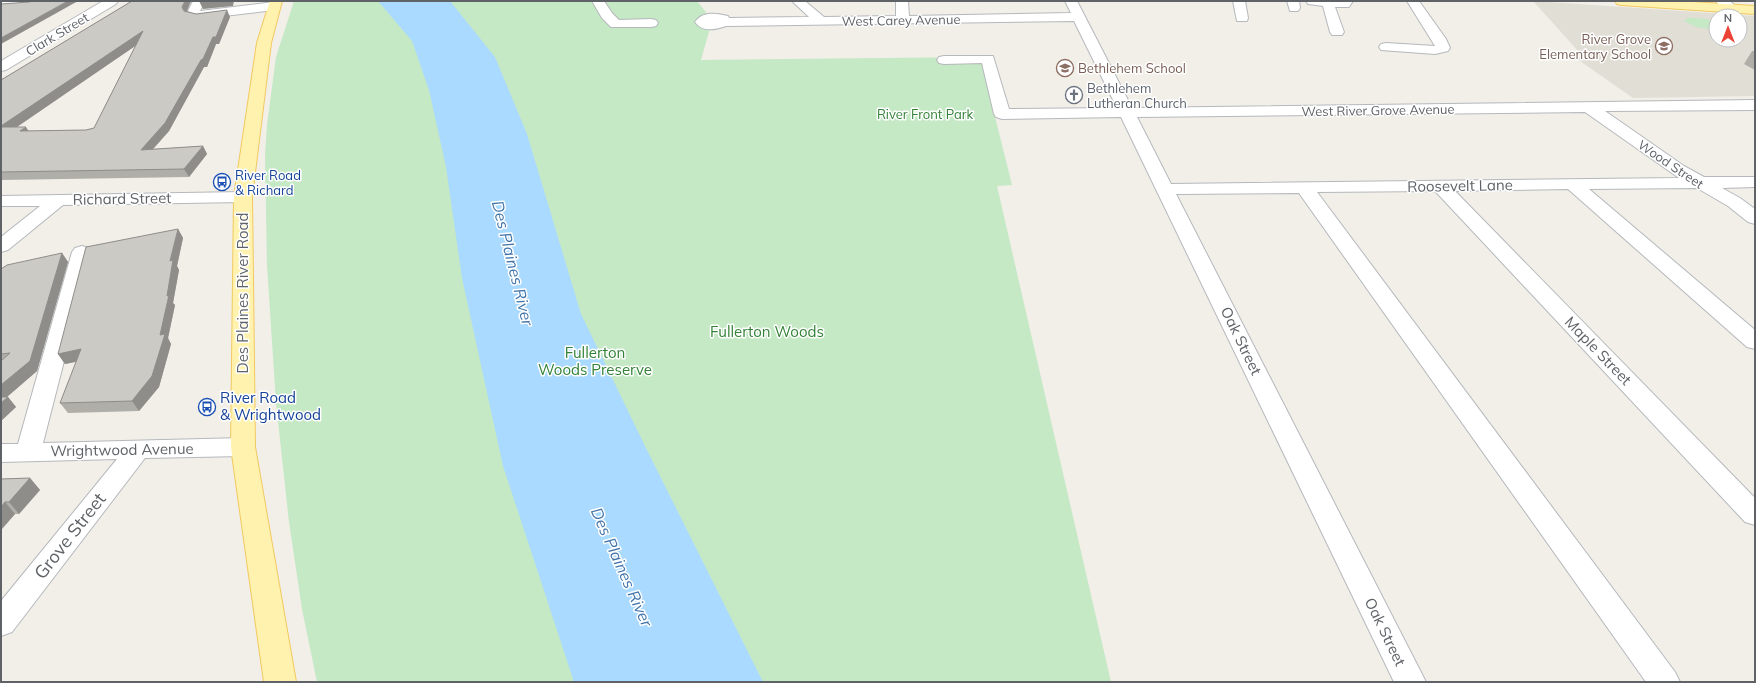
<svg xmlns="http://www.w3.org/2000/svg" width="1756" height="683" font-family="Mulish,sans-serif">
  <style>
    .education { fill: #e1ded6; fill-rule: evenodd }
    .green { fill: #c5e8c5 }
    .water { fill: #aadaff }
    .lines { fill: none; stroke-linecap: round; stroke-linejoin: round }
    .minor-casing { stroke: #b5b8bc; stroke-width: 2 }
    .major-casing { stroke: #f2c960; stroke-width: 2 }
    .minor { fill: #fff; fill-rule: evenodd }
    .major { fill: #fff2af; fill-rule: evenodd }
    .wall { fill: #afaea9; fill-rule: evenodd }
    .shaded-wall { fill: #8f8d8a }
    .building { fill: #cccac5; stroke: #8f8d8a }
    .labels { text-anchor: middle; stroke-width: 3; stroke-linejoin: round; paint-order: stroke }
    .far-street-label { font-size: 13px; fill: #5f6368; stroke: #fff }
    .far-education-label { font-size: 13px; fill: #785e54; stroke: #fff; text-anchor: end }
    .far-worship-label { font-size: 13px; fill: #5b616d; stroke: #fff; text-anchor: start }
    .far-park-label { font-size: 13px; fill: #348238; stroke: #fff }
    .far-transit-label { font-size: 13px; fill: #164399; stroke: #fff; text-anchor: start }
    .street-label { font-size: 15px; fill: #5f6368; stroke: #fff }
    .park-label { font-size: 15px; fill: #348238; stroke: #fff }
    .transit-label { font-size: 15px; fill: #164399; stroke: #fff; text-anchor: start }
    .water-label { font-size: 16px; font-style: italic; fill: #4174aa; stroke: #fff }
    .near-street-label { font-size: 18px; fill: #5f6368; stroke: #fff }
  </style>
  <rect width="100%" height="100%" fill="#f1efe8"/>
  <!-- education -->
  <path class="education" d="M1533 1 1755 16V96L1633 98 1567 52H1579ZM1716 16H1740V40H1716Z"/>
  <!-- green -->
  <g class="green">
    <path d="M294 1H697L709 16 700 17 695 22 700 26 710 28 701 60 980 57 1012 185 997 186 1111 682H317L302 609 289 522 276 403 267 265 265 155 267 125 276 57Z"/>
    <path d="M1688 18C1698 18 1707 18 1716 22V30L1696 27 1684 21Z"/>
  </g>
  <!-- water -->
  <path class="water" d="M378 1H450L495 57 527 134 581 314 645 446 763 682H574L503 466 462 278 446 167 429 90 412 41Z"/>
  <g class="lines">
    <!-- minor casing -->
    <g class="minor-casing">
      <g id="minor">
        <path d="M1 1H37L35 4 31 5 1 7Z"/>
        <path d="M103 1H118L116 4 6 70 1 71V61Z"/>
        <path d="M193 1H205L200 11 274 2 278 3 280 6 278 9 274 10 199 19 188 16 187 13Z"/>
        <path d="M592 1H604L612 13 619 20 651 19 656 20 658 23 656 26 651 27H611L602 18Z"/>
        <path d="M792 1H805L824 17 896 16V1H908L909 16 1071 13 1065 1H1077L1132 108 1755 100V110L1605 111 1684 166 1704 177H1755V187L1722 188 1740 198 1755 209V224L1748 222 1728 206 1697 188 1589 189 1755 330V349L1747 347 1568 189 1455 191 1755 498V525L1745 522 1435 191 1317 192 1675 672 1680 682H1646L1299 193 1176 194 1426 682H1394L1121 117 1002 119 996 117 994 114 982 63 944 64 939 63 937 60 939 57 944 56H993L1009 109 1117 108 1074 21 726 26C715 30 702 32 695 22 702 11 716 13 728 16L729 18 809 17ZM1585 112 1679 178 1171 184 1137 117Z"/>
        <path d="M1233 1H1245L1248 18 1247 21H1237Z"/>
        <path d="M1287 1H1299L1300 8 1298 11H1290Z"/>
        <path d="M1306 1H1353L1349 7H1335L1344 32 1342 35H1332L1330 32 1323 6 1308 4Z"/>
        <path d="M1407 1H1419L1446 39 1450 48 1448 51 1435 54 1381 50 1379 47 1381 44 1386 43 1435 46Z"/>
        <path d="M1716 1H1730L1737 8 1735 11C1727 13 1721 8 1716 1Z"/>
        <path d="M243 192 249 193 252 197 249 201 243 202 63 205 8 250 1 252V237L40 206H1V196Z"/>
        <path d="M82 246 89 248 92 252 43 443 243 438 252 441 255 447 252 453 243 456 145 458 12 632 1 636V601L117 459 1 462V444H18L72 252 75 248Z"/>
      </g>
    </g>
    <!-- major casing -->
    <g class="major-casing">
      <g id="major">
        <path d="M270 1H282L271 43 252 197 255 447 296 682H264L231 447 234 197 257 43Z"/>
        <path d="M1615 1H1677L1755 6V14L1621 5 1617 4Z"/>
      </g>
    </g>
    <!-- minor -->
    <use href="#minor" class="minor"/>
    <!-- major -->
    <use href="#major" class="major"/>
  </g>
  <!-- wall -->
  <g class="wall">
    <path d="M132 1H191L187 11 196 14 230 17 219 44H216L207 67H204L169 131 153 149 203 146 207 154 189 177 1 180V80ZM136 45 94 128 86 130 29 131 17 127Z"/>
    <path d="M1752 51H1755V70L1744 64Z"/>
    <path d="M178 229 183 238 177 266 179 270 173 303 175 305 168 338 171 344 159 387 139 411 68 413 60 403 76 362 65 364 58 354Z"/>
    <path d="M62 253 68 262 37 371 7 397H8L16 407 1 421V269Z"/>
    <path d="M30 478 40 490 19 514H15L1 530V479Z"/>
  </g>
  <!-- shaded-wall -->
  <g class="shaded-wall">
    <path d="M68 1H78L1 44V38Z"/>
    <path d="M185 1H191L186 13 182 7Z"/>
    <path d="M199 1H234L233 6 203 9Z"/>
    <path d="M227 10 230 17 219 44H216L207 67H204L169 131 145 158 141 150 213 37Z"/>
    <path d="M143 31 147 38 5 135 1 129V126Z"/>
    <path d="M26 127 31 135 20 131Z"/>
    <path d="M203 146 207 154 189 177 184 169Z"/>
    <path d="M178 229 183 238 177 266 179 270 173 303 175 305 168 338 171 344 159 387 139 411 132 401 160 335 167 296 170 261Z"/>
    <path d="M62 253 68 262 37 371 1 402V385Z"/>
    <path d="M81 349 88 359 65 364 58 354Z"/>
    <path d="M8 397 16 407 1 421V403Z"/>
    <path d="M30 478 40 490 19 514 9 502Z"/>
    <path d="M5 502 15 514 1 530V507Z"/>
  </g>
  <!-- building -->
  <g class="building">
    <path d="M33 1H68L1 38V4L29 2Z"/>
    <path d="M132 1H185L182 7 184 11 196 14 227 10 216 37H213L203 59 201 60 165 123 141 150 203 146 184 169 1 172V127H26L20 131 86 130 94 128 143 31 1 126V80Z"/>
    <path d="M178 229 170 261 173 260 167 296 169 295 160 335 165 334 152 376 132 401 60 403 81 349 58 354 86 247Z"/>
    <path d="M62 253 30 361 1 385V361L10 353 1 354V269L7 265Z"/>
    <path d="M1 397H8L1 403Z"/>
    <path d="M30 478 9 502H5L1 507V479Z"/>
  </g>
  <!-- icons -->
  <defs>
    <g id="school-ring" transform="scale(0.9)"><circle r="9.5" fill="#fff" stroke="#8d6e63" stroke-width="1.5"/><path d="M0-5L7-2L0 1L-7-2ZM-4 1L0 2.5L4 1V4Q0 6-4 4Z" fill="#8d6e63"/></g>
    <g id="church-ring" transform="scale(0.9)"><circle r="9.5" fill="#fff" stroke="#6b7280" stroke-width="1.5"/><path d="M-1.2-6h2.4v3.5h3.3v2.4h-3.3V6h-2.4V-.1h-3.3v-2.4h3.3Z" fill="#6b7280"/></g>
    <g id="bus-ring" transform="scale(0.9)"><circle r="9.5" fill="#fff" stroke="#1a4fb4" stroke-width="1.5"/><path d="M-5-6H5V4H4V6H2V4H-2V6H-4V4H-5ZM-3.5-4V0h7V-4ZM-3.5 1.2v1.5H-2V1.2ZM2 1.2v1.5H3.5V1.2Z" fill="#1a4fb4"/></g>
  </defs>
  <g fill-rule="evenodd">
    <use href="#school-ring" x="1664" y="46"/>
    <use href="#school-ring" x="1065" y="68"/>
    <use href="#church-ring" x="1074" y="95"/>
    <use href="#bus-ring" x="222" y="182"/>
    <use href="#bus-ring" x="207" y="407"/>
  </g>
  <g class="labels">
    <!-- far-street labels -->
    <g class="far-street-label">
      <text transform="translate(901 20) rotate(-1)" y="5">West Carey Avenue</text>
      <text transform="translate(57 34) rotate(-31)" y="5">Clark Street</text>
      <text transform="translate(1378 110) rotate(-1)" y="5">West River Grove Avenue</text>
      <text transform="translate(1671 164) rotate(34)" y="5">Wood Street</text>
    </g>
    <!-- far-education labels -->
    <g class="far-education-label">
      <text x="1651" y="44">River Grove<tspan x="1651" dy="15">Elementary School</tspan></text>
      <text x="1078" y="73" text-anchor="start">Bethlehem School</text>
    </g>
    <!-- far-worship labels -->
    <g class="far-worship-label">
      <text x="1087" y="93">Bethlehem<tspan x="1087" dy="15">Lutheran Church</tspan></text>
    </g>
    <!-- far-park labels -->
    <g class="far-park-label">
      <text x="925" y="119">River Front Park</text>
    </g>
    <!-- far-transit labels -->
    <g class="far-transit-label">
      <text x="235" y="180">River Road<tspan x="235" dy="15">&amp; Richard</tspan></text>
    </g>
    <!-- street labels -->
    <g class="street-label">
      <text transform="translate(1460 186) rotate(-1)" y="5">Roosevelt Lane</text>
      <text transform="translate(122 199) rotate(-1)" y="5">Richard Street</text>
      <text transform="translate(243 293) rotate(-90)" y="5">Des Plaines River Road</text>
      <text transform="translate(1241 341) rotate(64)" y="5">Oak Street</text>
      <text transform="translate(1598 351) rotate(46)" y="5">Maple Street</text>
      <text transform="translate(122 450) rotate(-1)" y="5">Wrightwood Avenue</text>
      <text transform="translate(1385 632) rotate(64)" y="5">Oak Street</text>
    </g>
    <!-- park labels -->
    <g class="park-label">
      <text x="767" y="337">Fullerton Woods</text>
      <text x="595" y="358">Fullerton<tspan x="595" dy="17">Woods Preserve</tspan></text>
    </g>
    <!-- transit labels -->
    <g class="transit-label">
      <text x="220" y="403">River Road<tspan x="220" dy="17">&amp; Wrightwood</tspan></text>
    </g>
    <!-- water labels -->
    <g class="water-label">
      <text transform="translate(513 263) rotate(76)" y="6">Des Plaines River</text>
      <text transform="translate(622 567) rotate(66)" y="6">Des Plaines River</text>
    </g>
    <!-- near-street labels -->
    <g class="near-street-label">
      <text transform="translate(70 536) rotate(-52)" y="6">Grove Street</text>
    </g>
  </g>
  <!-- border -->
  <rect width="1756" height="683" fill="none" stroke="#5f6368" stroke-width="4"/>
  <!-- north arrow -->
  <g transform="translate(1728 28)"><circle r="19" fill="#ffffff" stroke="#bfc1c3"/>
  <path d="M0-3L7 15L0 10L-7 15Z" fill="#ea4335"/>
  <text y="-6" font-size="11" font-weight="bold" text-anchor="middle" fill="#5f6368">N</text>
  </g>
</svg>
